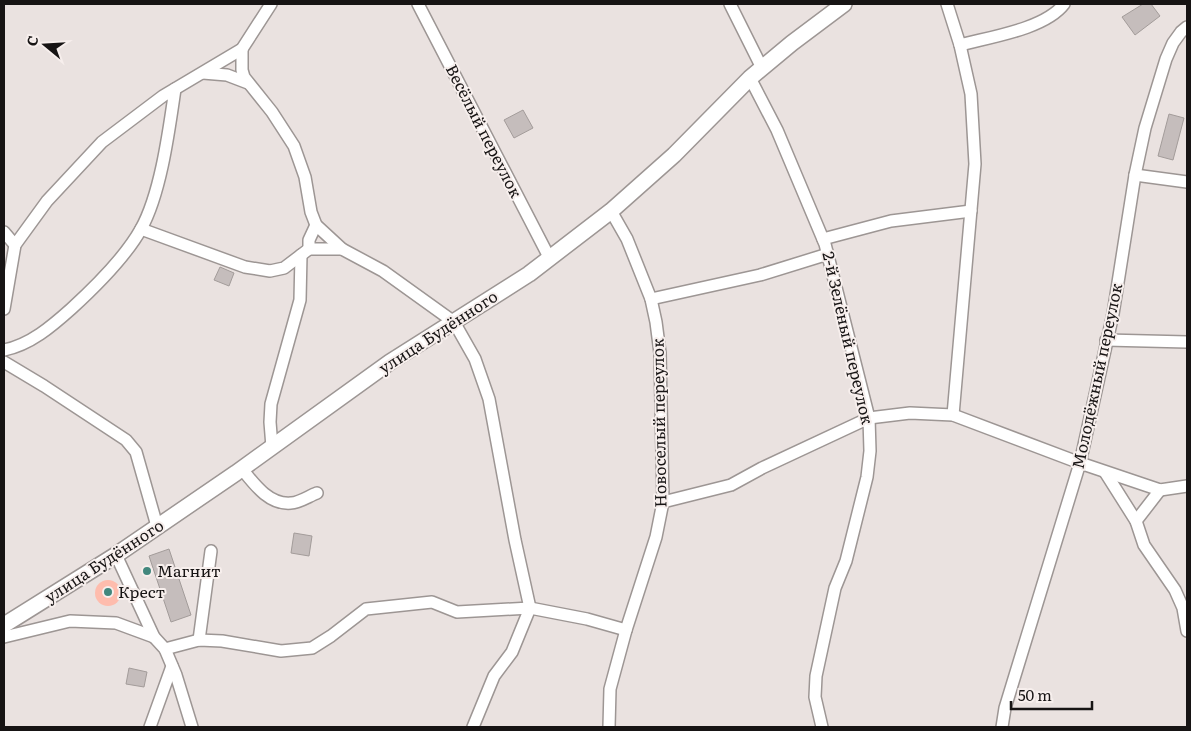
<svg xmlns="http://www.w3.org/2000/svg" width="1191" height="731" font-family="Literata,serif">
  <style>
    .grass { fill: #febcad }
    .building { fill: #c5bdbc; stroke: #a39c9a }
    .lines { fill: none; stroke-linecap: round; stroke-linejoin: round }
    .minor-casing { stroke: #9d9694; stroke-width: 14 }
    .major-casing { stroke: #9d9694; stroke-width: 18 }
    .minor { stroke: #fff; stroke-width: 11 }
    .major { stroke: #fff; stroke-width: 15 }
    .poi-dot { fill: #42877d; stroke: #f7efed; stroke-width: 2 }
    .labels { text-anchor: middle; stroke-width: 4; stroke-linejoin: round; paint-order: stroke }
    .street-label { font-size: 16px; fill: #171414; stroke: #f7efed }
    .poi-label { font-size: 16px; fill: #171414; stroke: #f7efed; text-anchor: start }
  </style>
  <rect width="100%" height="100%" fill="#eae2e0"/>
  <!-- grass -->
  <circle class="grass" cx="108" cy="593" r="13"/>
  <!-- building -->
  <g class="building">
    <path d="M1143 4H1151L1160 16 1135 35 1122 17Z"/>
    <path d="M523 110 533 128 514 138 504 120Z"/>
    <path d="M1169 114 1184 118 1173 160 1158 156Z"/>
    <path d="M220 267 234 273 229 286 214 280Z"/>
    <path d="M294 533 312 536 309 556 291 553Z"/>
    <path d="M169 549 191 615 171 622 149 556Z"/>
    <path d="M129 668 147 672 144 687 126 684Z"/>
  </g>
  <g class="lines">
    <!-- minor casing -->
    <g class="minor-casing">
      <g id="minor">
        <path d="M418 4 549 257"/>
        <path d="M730 4 762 68"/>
        <path d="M947 4 960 45 971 94 975 164 953 415"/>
        <path d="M960 45C990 37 1045 29 1064 4"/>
        <path d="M242 49V70L244 77 272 112 294 146 305 177 311 212 316 225 342 249 383 271 454 322 475 359 489 399 515 540 530 608 512 652 494 676 473 727"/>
        <path d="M203 73 227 75 248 83"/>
        <path d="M750 78 777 130 825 244 869 418 870 451 867 477 846 561 835 588 816 676 815 697 822 727"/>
        <path d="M1135 175 1187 182"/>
        <path d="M141 229 245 267 270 271 284 268 309 249H342"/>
        <path d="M4 232 15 245"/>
        <path d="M823 239 891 221 971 211"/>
        <path d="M309 249V240L316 225"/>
        <path d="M651 299 760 275 828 254"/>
        <path d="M4 309 15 245 47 201 102 142 163 96 242 49 271 4"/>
        <path d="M1106 340 1187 342"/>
        <path d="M4 350C30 345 52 326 71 309 94 288 126 256 141 229 161 193 169 130 175 89"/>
        <path d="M4 362 44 386 126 440 136 452 157 526"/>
        <path d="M272 447 270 422 271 404 300 300 301 255"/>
        <path d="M242 469C254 484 269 505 291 503 299 503 309 496 317 493"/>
        <path d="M1105 472 1136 521 1144 545 1175 590 1183 608 1187 631"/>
        <path d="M663 502 731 485 762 468 869 418 910 413 953 415 1080 463 1160 490 1187 486"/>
        <path d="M1136 521 1160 490"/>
        <path d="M116 555 154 637 165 649 176 675 192 727"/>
        <path d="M4 637 70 621 116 623 154 637"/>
        <path d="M199 640 211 551"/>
        <path d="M165 649 199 640 222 641 281 651 312 648 331 636 366 609 432 602 457 612 530 608 587 619 626 630"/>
        <path d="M150 727 172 666"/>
        <path d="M609 727 610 689 626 630 656 537 663 502 660 353 656 322 651 299 627 239 611 211"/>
        <path d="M1002 727 1005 708 1080 463 1113 314 1135 175 1145 128 1166 59 1173 43 1181 32 1187 27"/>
      </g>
    </g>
    <!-- major casing -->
    <g class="major-casing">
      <path id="major" d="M4 625 116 555 236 473 390 362 529 274 611 211 674 155 750 78 792 43 844 4"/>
    </g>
    <!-- minor -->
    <use href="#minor" class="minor"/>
    <!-- major -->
    <use href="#major" class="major"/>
  </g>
  <!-- markers -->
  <g class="poi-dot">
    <circle cx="147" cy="571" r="5"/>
    <circle cx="108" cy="592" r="5"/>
  </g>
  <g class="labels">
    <!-- street labels -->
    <g class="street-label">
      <text transform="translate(484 131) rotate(63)" y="6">Весёлый переулок</text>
      <text transform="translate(438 332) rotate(-33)" y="6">улица Будённого</text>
      <text transform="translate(848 338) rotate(77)" y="6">2-й Зелёный переулок</text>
      <text transform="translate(1097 376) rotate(-78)" y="6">Молодёжный переулок</text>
      <text transform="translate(659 423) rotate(-91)" y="6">Новоселый переулок</text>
      <text transform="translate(104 561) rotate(-33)" y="6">улица Будённого</text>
    </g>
    <!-- poi labels -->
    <g class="poi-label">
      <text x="157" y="577">Магнит</text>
      <text x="118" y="598">Крест</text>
    </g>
  </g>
  <!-- border -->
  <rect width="1191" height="731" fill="none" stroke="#171414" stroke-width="10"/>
  <!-- north arrow -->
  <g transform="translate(45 45) rotate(288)" stroke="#f7efed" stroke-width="4" paint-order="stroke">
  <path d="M0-4L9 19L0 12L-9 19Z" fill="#171414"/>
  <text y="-8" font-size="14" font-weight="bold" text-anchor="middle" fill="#171414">С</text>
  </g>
  <!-- scale -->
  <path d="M1011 701v8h81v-8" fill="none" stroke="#171414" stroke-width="2.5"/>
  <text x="1018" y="701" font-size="15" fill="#171414" stroke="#f7efed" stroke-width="4" paint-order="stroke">50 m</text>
</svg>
